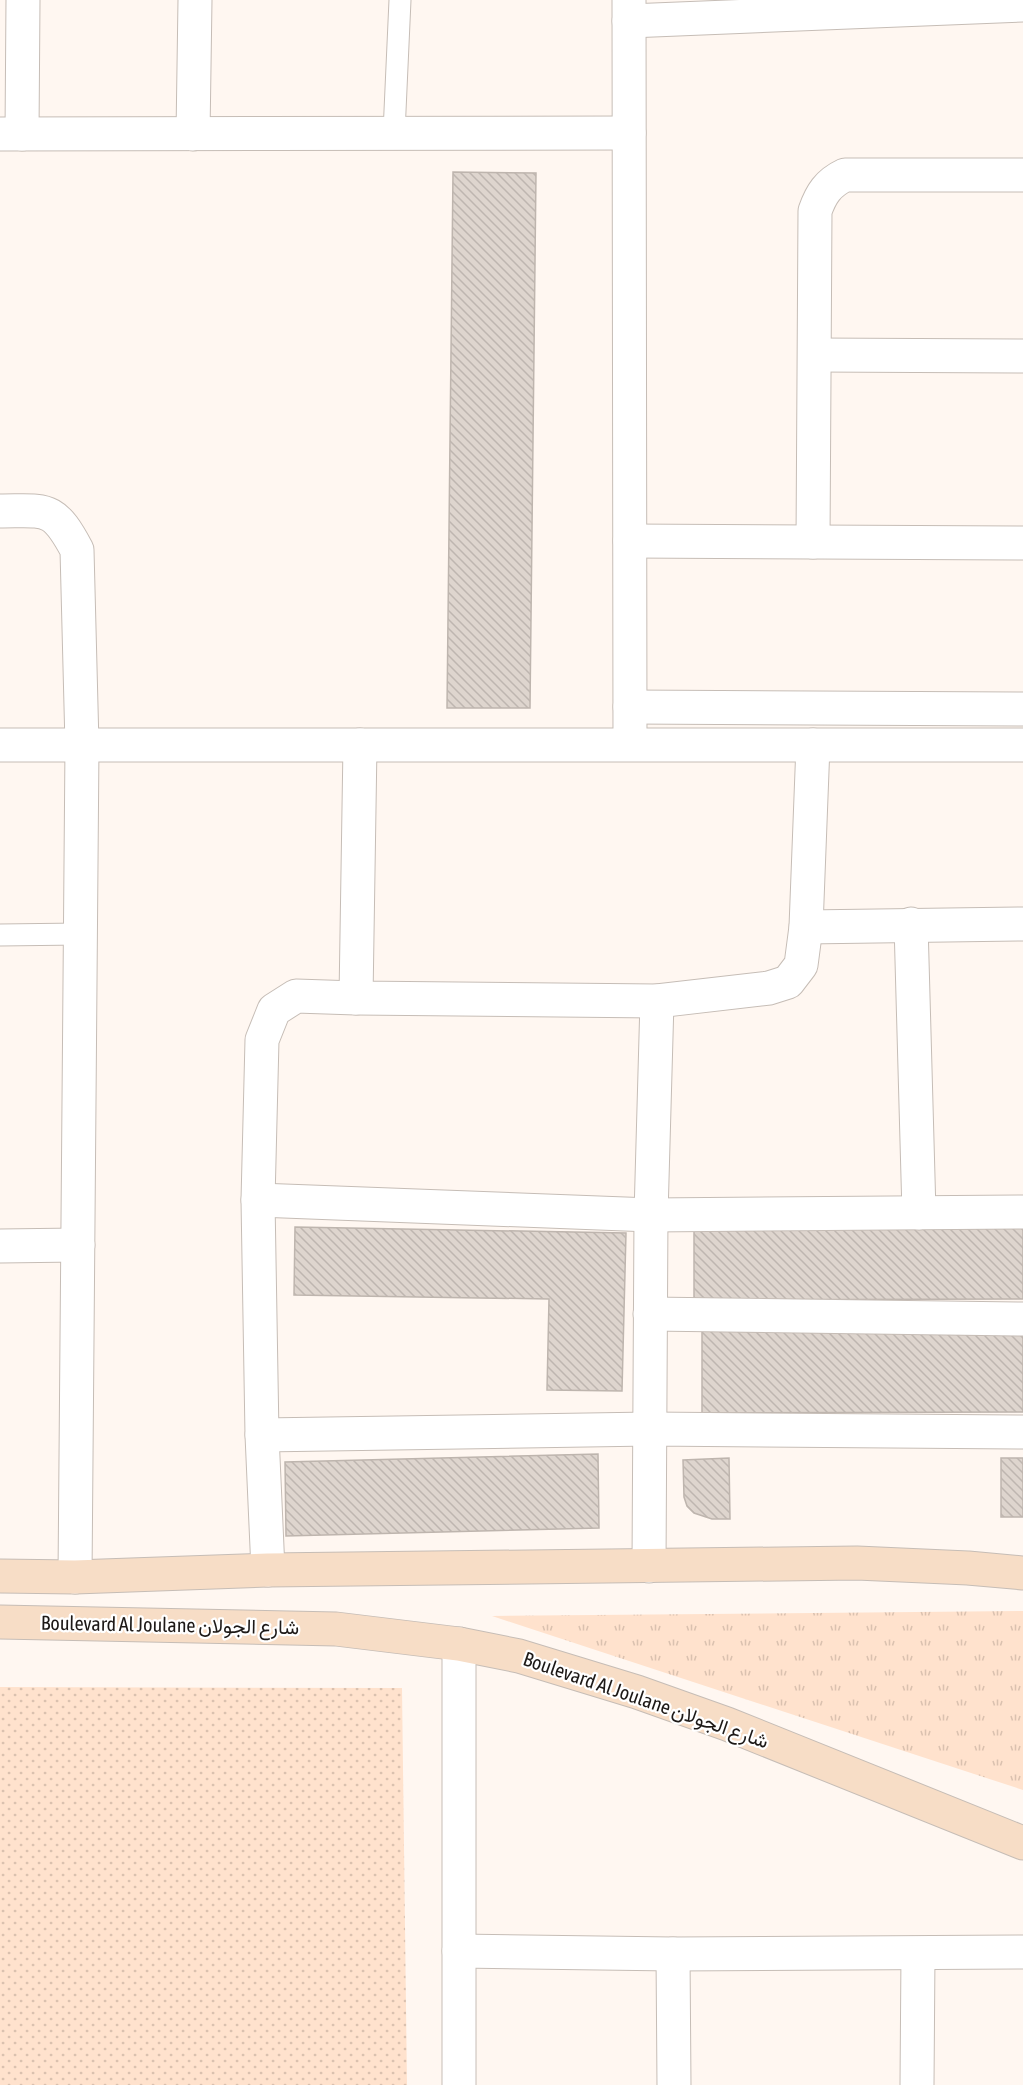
<svg xmlns="http://www.w3.org/2000/svg" width="1023" height="2085" font-family="'Asap Condensed',Vazirmatn,sans-serif">
  <style>
    .grass { fill: url(#grass-tufts) }
    .park { fill: url(#park-dots) }
    .building { fill: url(#building-back-hatch); stroke: #beb5ae; stroke-width: 1.5 }
    .lines { fill: none; stroke-linecap: round; stroke-linejoin: round }
    .service-casing { stroke: #c6bdb6; stroke-width: 23 }
    .minor-casing { stroke: #c6bdb6; stroke-width: 35 }
    .secondary-casing { stroke: #c6bdb6; stroke-width: 35 }
    .service { stroke: #fff; stroke-width: 21 }
    .minor { stroke: #fff; stroke-width: 33 }
    .secondary { stroke: #f7ddc6; stroke-width: 33 }
    .labels { text-anchor: middle; stroke-width: 4.5; stroke-linejoin: round; paint-order: stroke }
    .street-label { font-size: 20px; fill: #1d1917; stroke: #fff }
  </style>
  <defs>
    <pattern id="grass-tufts" width="24" height="20" patternUnits="userSpaceOnUse" patternTransform="scale(1.5)"><rect width="24" height="20" fill="#ffe2cd"/><path d="M3 7l-1-3M5 7V3M7 7l1-3M15 17l-1-3M17 17v-4M19 17l1-3" fill="none" stroke="#dac1af"/></pattern>
    <pattern id="park-dots" width="8" height="8" patternUnits="userSpaceOnUse" patternTransform="scale(1.5)"><rect width="8" height="8" fill="#ffe2cd"/><path d="M2 2h.1M6 6h.1" fill="none" stroke="#dac1af" stroke-width="1.8" stroke-linecap="round"/></pattern>
    <pattern id="building-back-hatch" width="6" height="6" patternUnits="userSpaceOnUse" patternTransform="scale(1.5)"><rect width="6" height="6" fill="#ded5ce"/><path d="M-1 5l2 2M0 0l6 6M5-1l2 2" fill="none" stroke="#beb6b0"/></pattern>
  </defs>
  <rect width="100%" height="100%" fill="#fff7f1"/>
  <!-- grass -->
  <path class="grass" d="M1023 1611V1790L492 1616Z"/>
  <!-- park -->
  <path class="park" d="M0 1687 402 1688 407 2085H0Z"/>
  <!-- building -->
  <g class="building">
    <path d="M453 172 536 173 530 708H447Z"/>
    <path d="M295 1227 626 1233 622 1391 547 1390 549 1299 294 1295Z"/>
    <path d="M1023 1228V1299L694 1300V1230Z"/>
    <path d="M1023 1327V1412L702 1413V1328Z"/>
    <path d="M598 1454 599 1528 286 1536 285 1462Z"/>
    <path d="M729 1458 730 1519H712L694 1513 687 1506 684 1497 683 1460Z"/>
    <rect x="1001" y="1458" width="22" height="59"/>
  </g>
  <g class="lines">
    <!-- service casing -->
    <g class="service-casing">
      <g id="service">
        <path d="M394 133 400 0"/>
        <path d="M0 935 80 934"/>
      </g>
    </g>
    <!-- minor casing -->
    <g class="minor-casing">
      <g id="minor">
        <path d="M629 0 630 744"/>
        <path d="M629 21 1023 5"/>
        <path d="M0 134 629 133"/>
        <path d="M22 134 23 0"/>
        <path d="M193 134 195 0"/>
        <path d="M815 355 1023 356"/>
        <path d="M0 511C47 511 53 505 77 550L82 745 75 1577"/>
        <path d="M630 541 1023 543"/>
        <path d="M813 542 815 211C821 194 828 183 845 175H1023"/>
        <path d="M630 707 1023 709"/>
        <path d="M0 745H1023"/>
        <path d="M911 924 919 1213"/>
        <path d="M806 927 1023 924"/>
        <path d="M356 998 360 745"/>
        <path d="M258 1200 651 1215 1023 1212"/>
        <path d="M0 1246 78 1245"/>
        <path d="M650 1314 1023 1319"/>
        <path d="M262 1435 650 1429 1023 1432"/>
        <path d="M649 1566 651 1215 657 1001"/>
        <path d="M268 1570 262 1435 258 1200 262 1040 274 1010 296 996 356 998 657 1001 769 988 788 982 801 965 806 927 813 745"/>
        <path d="M459 1951 673 1954 1023 1952"/>
        <path d="M673 1954 674 2085"/>
        <path d="M459 2085V1644"/>
        <path d="M917 2085 918 1954"/>
      </g>
    </g>
    <!-- secondary casing -->
    <g class="secondary-casing">
      <g id="secondary">
        <path d="M0 1576 75 1577 268 1570 857 1563 968 1568 1023 1573"/>
        <path d="M0 1622 336 1629 459 1644 519 1656 637 1692 727 1724 1023 1843"/>
      </g>
    </g>
    <!-- service -->
    <use href="#service" class="service"/>
    <!-- minor -->
    <use href="#minor" class="minor"/>
    <!-- secondary -->
    <use href="#secondary" class="secondary"/>
  </g>
  <g class="labels">
    <!-- street labels -->
    <g class="street-label">
      <text transform="translate(170 1625) rotate(1)" y="7">Boulevard Al Joulane شارع الجولان</text>
      <text transform="translate(646 1700) rotate(19)" y="7">Boulevard Al Joulane شارع الجولان</text>
    </g>
  </g>
</svg>
